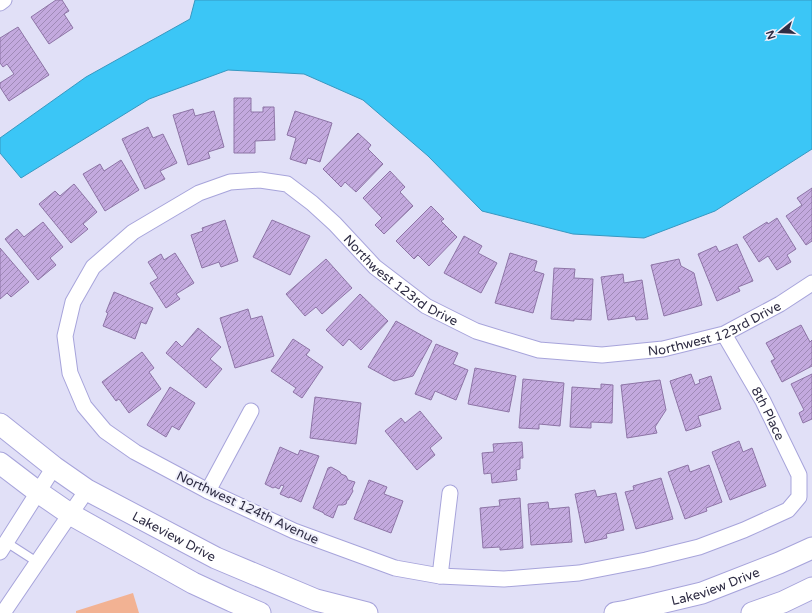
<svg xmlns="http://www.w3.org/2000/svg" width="812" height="613" font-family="'Varela Round',sans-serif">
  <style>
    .pitch { fill: #f2b293 }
    .water { fill: #3bc6f6; stroke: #3798c1 }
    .building { fill: url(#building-hatch); stroke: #8d74a6 }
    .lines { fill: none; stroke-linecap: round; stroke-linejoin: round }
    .lane-casing { stroke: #a7a4db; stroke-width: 10 }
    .street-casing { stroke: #a7a4db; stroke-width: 17 }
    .secondary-casing { stroke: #a7a4db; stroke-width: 23 }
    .lane { stroke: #fff; stroke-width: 8 }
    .street { stroke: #fff; stroke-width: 15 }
    .secondary { stroke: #fff; stroke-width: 21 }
    .labels { text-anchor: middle; stroke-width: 4; stroke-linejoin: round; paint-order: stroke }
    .street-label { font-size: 13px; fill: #2f2d44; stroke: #efeffb }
  </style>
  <defs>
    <pattern id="building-hatch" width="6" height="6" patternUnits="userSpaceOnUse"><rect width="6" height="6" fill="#c3a9de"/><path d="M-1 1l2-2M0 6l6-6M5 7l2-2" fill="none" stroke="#9f8ab6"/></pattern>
  </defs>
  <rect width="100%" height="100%" fill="#e1e0f7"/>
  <!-- pitch -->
  <path class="pitch" d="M133 593 139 613H76V611Z"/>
  <!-- water -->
  <path class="water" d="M195 0H812V149L715 211 644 238 573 234 482 211 428 156 363 100 304 74 228 70 149 99 21 178 0 153V138L86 77 190 19Z"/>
  <!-- building -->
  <g class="building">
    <path d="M56 0H62L69 11 64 14 73 28 49 44 31 17Z"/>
    <path d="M18 27 49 75 9 101 0 87V83L14 74 7 64 3 67 0 63V38Z"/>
    <path d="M234 98H251V112H263V107H274L275 140 255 141V153H234Z"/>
    <path d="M193 109 195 116 214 111 224 147 208 152 210 158 188 165 173 115Z"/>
    <path d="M295 111 332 123 320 162 308 158 306 164 290 159 296 138 287 135Z"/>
    <path d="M148 127 153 138 163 134 177 163 160 171 165 179 145 189 122 139Z"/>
    <path d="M358 133 371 145 368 149 383 164 356 192 345 182 341 187 323 169Z"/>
    <path d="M121 160 139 190 105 211 83 174 100 164 104 171Z"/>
    <path d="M390 171 405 187 400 192 413 206 384 234 375 225 382 218 363 198Z"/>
    <path d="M74 184 97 212 83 224 88 229 71 243 39 204 55 191 60 196Z"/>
    <path d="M812 188V241L806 245 786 216 802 205 797 198Z"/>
    <path d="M431 206 444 219 441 221 457 237 429 266 418 255 414 259 396 241Z"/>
    <path d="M777 218 796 249 787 255 791 262 777 270 768 256 759 262 743 237 767 222 768 224Z"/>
    <path d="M225 220 238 261 221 267 219 262 202 268 191 235 203 231 202 228Z"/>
    <path d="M272 220 310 236 290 275 253 257Z"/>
    <path d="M43 222 63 247 50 258 56 265 38 280 5 239 17 229 24 237Z"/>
    <path d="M464 236 482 246 478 253 497 263 481 293 444 273Z"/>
    <path d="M737 244 753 281 738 287 740 291 717 301 698 254 716 246 719 252Z"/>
    <path d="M0 248 29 282 11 297 7 293 0 299Z"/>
    <path d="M175 253 194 283 176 294 180 299 166 308 150 283 158 278 148 262 161 254 164 260Z"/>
    <path d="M510 253 537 261 534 271 544 274 533 313 495 303Z"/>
    <path d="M326 259 352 288 322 314 316 307 305 316 286 294Z"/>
    <path d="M679 259 681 266 694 273 702 305 664 316 651 265Z"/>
    <path d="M554 268 575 269 574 278 593 279 591 320 574 319V321L551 319Z"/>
    <path d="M623 274 624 283 642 280 648 319 636 320 635 316 608 320 601 277Z"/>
    <path d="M114 292 153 308 146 324 141 322 135 339 103 326 108 313 106 312Z"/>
    <path d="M360 294 388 321 361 350 349 339 343 346 326 330Z"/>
    <path d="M248 309 251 319 262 316 274 356 235 368 220 318Z"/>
    <path d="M396 321 432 341 413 376 394 381 368 367Z"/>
    <path d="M801 325 810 342 812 340V366L782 382 771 361 775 359 766 343Z"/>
    <path d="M198 328 221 347 210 359 222 369 206 388 166 353 176 341 182 347Z"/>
    <path d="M293 339 310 350 306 355 323 367 302 398 293 392 296 388 271 371Z"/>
    <path d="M436 344 458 353 453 364 468 370 456 400 435 391 431 400 415 394Z"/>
    <path d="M142 352 154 368 149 372 161 389 129 413 119 399 116 401 102 382Z"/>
    <path d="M475 368 516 376 509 412 468 404Z"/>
    <path d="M691 374 695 385 700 383 699 380 711 376 721 409 698 416 701 426 686 431 670 381Z"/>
    <path d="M812 374V419L803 423 799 413 804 410 791 384Z"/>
    <path d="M523 379 564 383 560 426 539 424V429L519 428Z"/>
    <path d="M660 380 666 410 655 427 657 433 627 438 621 385Z"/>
    <path d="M601 384 613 385 612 423 591 422V428L570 427 572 387 601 389Z"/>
    <path d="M170 387 195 403 179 430 172 426 166 437 147 425Z"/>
    <path d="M315 397 361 403 356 444 310 438Z"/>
    <path d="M420 411 442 438 430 448 435 455 417 470 385 431 401 418 405 423Z"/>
    <path d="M739 441 743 452 752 448 766 486 730 500 712 452Z"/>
    <path d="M522 442 523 458H520V469L516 470 517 480 492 483 491 473 484 474 482 453 494 452 493 444Z"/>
    <path d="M280 447 298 455 300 450 319 456 301 502 290 497 289 498 280 494 284 486 281 485 279 489 275 487 273 488 265 484Z"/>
    <path d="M688 465 690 472 709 465 722 502 706 508 707 511 685 519 668 472Z"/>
    <path d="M331 467 340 472 341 474 346 476 348 480 355 482 352 489 353 491 348 500H347L346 504 343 505H338L333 518 324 514V513L313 508 328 468Z"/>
    <path d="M661 478 673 519 636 529 625 492 634 490 633 486Z"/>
    <path d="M369 480 387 487 384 494 403 501 391 533 354 519Z"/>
    <path d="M595 490 597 497 616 493 624 530 606 534 607 538 585 543 575 494Z"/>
    <path d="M520 498 523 548 500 550V547L483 548 480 508 500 506 499 500Z"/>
    <path d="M548 502 549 509 569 507 572 542 531 545 528 504Z"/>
  </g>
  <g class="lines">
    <!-- lane casing -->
    <g class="lane-casing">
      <path id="lane" d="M6 542 37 562"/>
    </g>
    <!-- street casing -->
    <g class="street-casing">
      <g id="street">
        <path d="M0 3 4 0"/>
        <path id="s1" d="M724 334 763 401 799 475V497L788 510 744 530 699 547 646 560 579 573 504 579 440 576 395 568 294 531 208 491 135 452 105 431 84 406 70 373 65 336 73 302 93 267 133 232 199 193 230 182 260 180 287 184 312 203 335 224 375 267 426 306 476 331 539 350 602 355 663 349 724 334 780 304 812 283"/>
        <path d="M208 491 251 411"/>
        <path d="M0 552 54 467"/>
        <path d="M440 576 450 493"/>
        <path d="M3 613 60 529 87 490"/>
      </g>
    </g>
    <!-- secondary casing -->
    <g class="secondary-casing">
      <g id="secondary">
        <path id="s2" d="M0 424 54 467 87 490 216 558 316 600 367 613"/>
        <path d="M0 463 38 492 70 514 193 583 232 601 260 613"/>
        <path id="s3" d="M615 613 627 611 702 593 779 563 812 548"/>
        <path d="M752 613 783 602 812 588"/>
      </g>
    </g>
    <!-- lane -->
    <use href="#lane" class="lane"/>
    <!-- street -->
    <use href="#street" class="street"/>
    <!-- secondary -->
    <use href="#secondary" class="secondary"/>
  </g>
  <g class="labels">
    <!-- street labels -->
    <g class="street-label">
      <text dy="5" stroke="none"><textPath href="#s1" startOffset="1476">Northwest 123rd Drive</textPath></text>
      <text dy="5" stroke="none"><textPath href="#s1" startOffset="1813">Northwest 123rd Drive</textPath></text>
      <text dy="5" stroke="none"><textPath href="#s1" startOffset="91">8th Place</textPath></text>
      <text transform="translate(248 507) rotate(25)" y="5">Northwest 124th Avenue</text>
      <text dy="5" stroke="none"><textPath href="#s2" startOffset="208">Lakeview Drive</textPath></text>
      <text dy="5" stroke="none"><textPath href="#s3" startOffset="104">Lakeview Drive</textPath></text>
    </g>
  </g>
  <!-- north arrow -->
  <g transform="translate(780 32) rotate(252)" stroke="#efeffb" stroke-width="3" paint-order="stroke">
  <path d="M0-3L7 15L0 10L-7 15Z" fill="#2f2d44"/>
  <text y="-6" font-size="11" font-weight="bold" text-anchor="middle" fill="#2f2d44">N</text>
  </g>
</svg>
